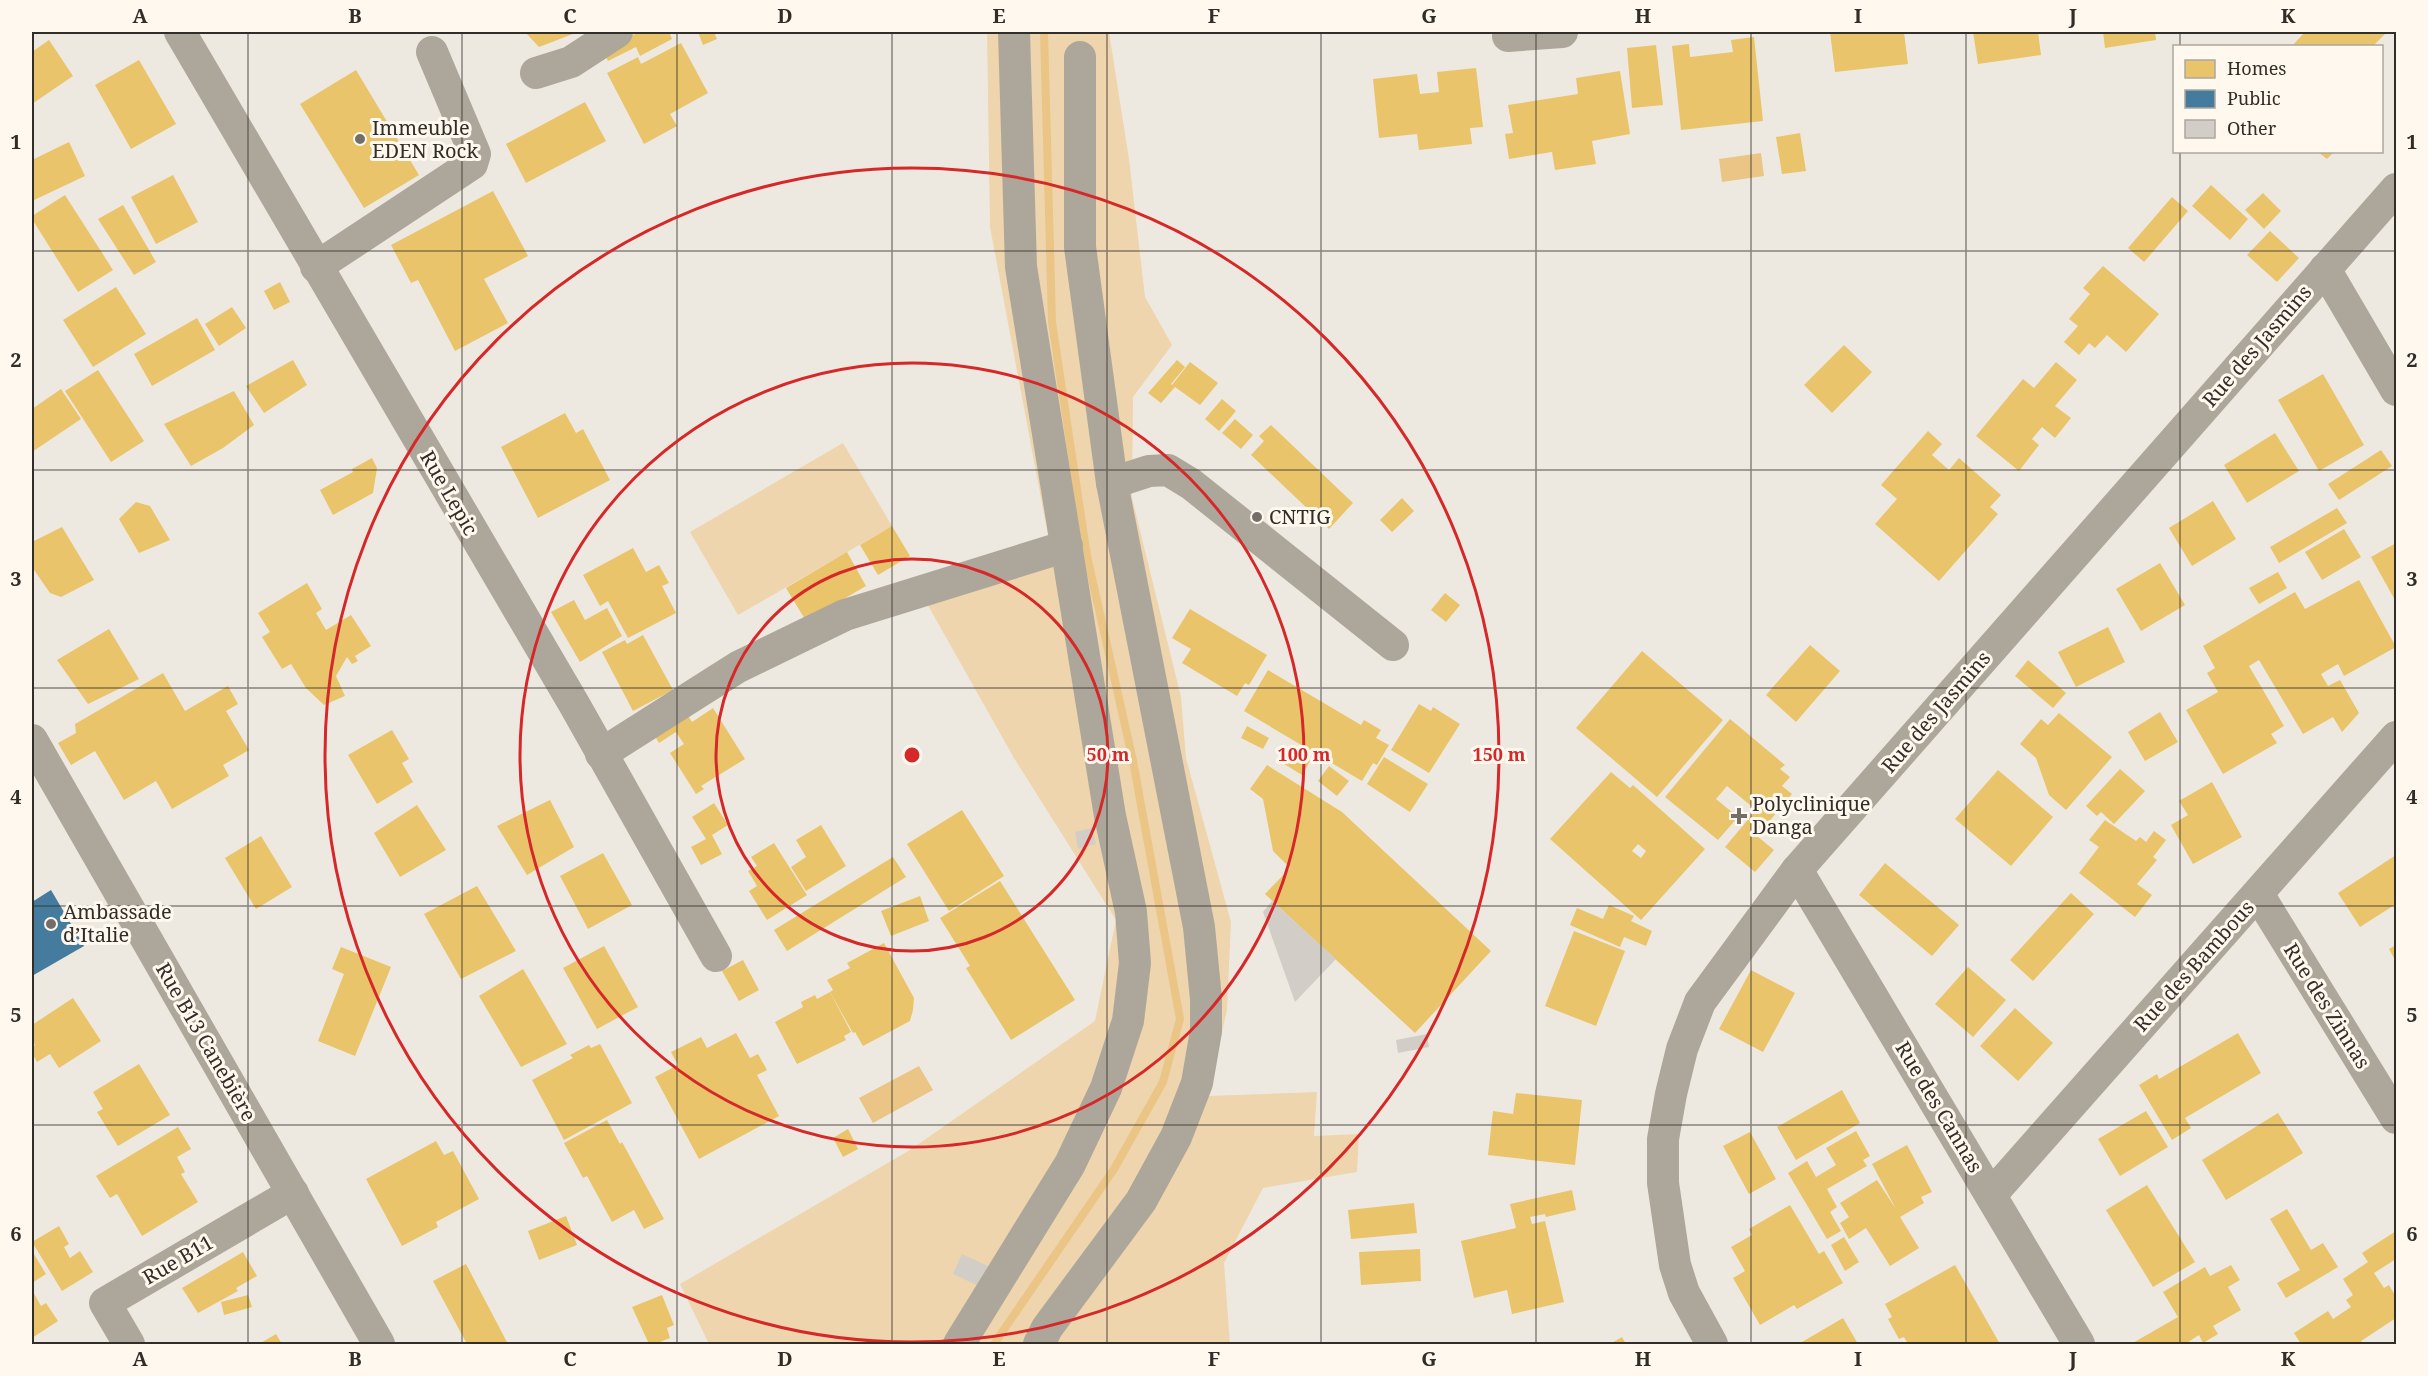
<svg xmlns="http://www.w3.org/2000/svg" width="2428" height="1376" font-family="'Noto Serif',serif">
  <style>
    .green { fill: #eed5ad }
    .water { fill: #eac585 }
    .homes { fill: #e9c46a; fill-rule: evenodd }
    .public { fill: #457b9d }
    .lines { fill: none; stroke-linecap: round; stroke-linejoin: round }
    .stream { stroke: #eac585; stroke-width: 8 }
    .building { fill: #d2cec7 }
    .minor { stroke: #ada79b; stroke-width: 32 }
    .grid { fill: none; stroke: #312d28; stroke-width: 1.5; stroke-opacity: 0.55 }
    .ring { fill: none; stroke: #d62828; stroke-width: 3 }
    .poi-dot { fill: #736f68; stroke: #fef8ee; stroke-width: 2 }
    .labels { text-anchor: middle; stroke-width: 6; stroke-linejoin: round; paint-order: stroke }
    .poi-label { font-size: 20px; fill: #312d28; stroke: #fef8ee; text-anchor: start }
    .street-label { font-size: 20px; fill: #312d28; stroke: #fef8ee }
    .centre { fill: #d62828; stroke: #fef8ee; stroke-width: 3 }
    .ring-label { font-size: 18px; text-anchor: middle; font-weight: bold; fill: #d62828; stroke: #fef8ee; stroke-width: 6; stroke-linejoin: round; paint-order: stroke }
    .neatline { fill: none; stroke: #312d28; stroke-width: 2 }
    .grid-label { font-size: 20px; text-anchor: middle; font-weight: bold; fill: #312d28 }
  </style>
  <rect width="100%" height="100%" fill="#eee9e0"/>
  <!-- green -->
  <g class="green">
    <path d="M987 32H1109L1129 159 1145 297 1172 345 1133 397 1132 498 1181 697 1186 758 1231 922 1227 1010 1207 1096 1317 1092 1314 1136 1359 1134 1357 1172 1263 1188 1224 1263 1230 1344H709L680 1284 910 1150 1095 1021 1116 920 1014 758 917 586 1049 541 990 227Z"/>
    <path d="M843 443 892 526 738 615 690 532Z"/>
  </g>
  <!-- water -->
  <g class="water">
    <path d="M1761 153 1764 176 1722 182 1719 159Z"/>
    <path d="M919 1066 933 1090 873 1123 859 1098Z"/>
  </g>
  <!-- homes -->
  <g class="homes">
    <path d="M525 32H578L539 47Z"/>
    <path d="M639 32H669L672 39 640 56 636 47 608 61 603 50Z"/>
    <path d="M698 32H714L717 39 703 45Z"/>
    <path d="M1830 32H1904L1908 64 1835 72Z"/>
    <path d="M1973 32H2038L2041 55 1978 64Z"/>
    <path d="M2103 32H2155L2156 40 2105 48Z"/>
    <path d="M2305 32H2387L2373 46H2292Z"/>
    <path d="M1754 37 1763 121 1681 130 1672 46 1689 44 1690 57 1733 52 1731 40Z"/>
    <path d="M49 40 73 76 32 104V52Z"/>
    <path d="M681 43 708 93 670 114 677 126 644 144 607 73 638 57 641 64Z"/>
    <path d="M1656 45 1663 105 1632 108 1627 48Z"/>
    <path d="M139 60 176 124 131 149 95 85Z"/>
    <path d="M1476 68 1483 127 1470 128 1472 144 1419 150 1417 134 1379 138 1373 79 1417 74 1420 94 1439 92 1437 72Z"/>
    <path d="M356 70 419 175 364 208 300 104Z"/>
    <path d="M1620 71 1630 134 1592 141 1596 164 1555 170 1552 152 1509 159 1505 134 1513 133 1508 105 1578 94 1576 78Z"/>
    <path d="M585 102 606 141 526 183 506 144Z"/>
    <path d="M1800 133 1806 171 1782 174 1776 137Z"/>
    <path d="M69 142 85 176 32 201V160Z"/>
    <path d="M2318 152H2334L2327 159Z"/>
    <path d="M173 175 198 222 156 244 131 197Z"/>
    <path d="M2211 185 2248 219 2230 240 2192 206Z"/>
    <path d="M493 191 528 256 484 279 508 323 455 351 418 280 411 283 391 245Z"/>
    <path d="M2263 193 2281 211 2264 229 2245 210Z"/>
    <path d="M65 195 113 270 78 292 32 219V216Z"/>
    <path d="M2172 197 2188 211 2144 262 2128 248Z"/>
    <path d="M123 205 156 262 134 275 98 219Z"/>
    <path d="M2270 231 2299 258 2277 282 2247 255Z"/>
    <path d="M2103 266 2159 314 2126 352 2107 335 2095 348 2089 343 2079 355 2064 342 2078 326 2069 319 2090 294 2083 288Z"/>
    <path d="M280 282 290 302 274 310 264 291Z"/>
    <path d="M116 287 146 334 93 367 63 320Z"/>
    <path d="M232 307 246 328 219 346 205 324Z"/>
    <path d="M197 318 215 350 152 386 134 354Z"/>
    <path d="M1844 345 1872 372 1832 413 1804 385Z"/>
    <path d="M293 360 307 385 264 413 246 386Z"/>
    <path d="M1177 360 1185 367 1171 384 1172 385 1190 362 1218 383 1200 405 1175 387 1161 403 1148 393Z"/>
    <path d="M2056 362 2077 380 2055 406 2071 418 2055 438 2042 427 2032 439 2039 445 2019 471 1976 436 2023 379 2034 388Z"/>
    <path d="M98 370 144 441 111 462 65 391Z"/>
    <path d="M2323 374 2364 445 2319 471 2278 400Z"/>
    <path d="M61 389 81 419 32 452V409Z"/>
    <path d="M234 391 254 425 223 448 191 466 164 424Z"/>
    <path d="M1222 399 1236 411 1219 431 1205 419Z"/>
    <path d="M565 413 576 433 583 429 610 480 538 518 501 447Z"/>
    <path d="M1235 419 1253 435 1241 449 1222 433Z"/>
    <path d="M1271 425 1353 503 1329 529 1251 455 1264 441 1259 436Z"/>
    <path d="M1928 431 1942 444 1932 455 1949 470 1959 458 2001 495 1990 507 1998 514 1939 581 1875 524 1897 499 1881 485Z"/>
    <path d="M2275 433 2299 471 2247 503 2224 465Z"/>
    <path d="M2381 450 2392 466 2339 500 2328 484Z"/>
    <path d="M372 458 377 468 373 493 333 515 320 490 353 472 352 469Z"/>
    <path d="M1402 498 1414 511 1392 532 1380 520Z"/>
    <path d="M2213 501 2236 539 2192 566 2169 528Z"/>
    <path d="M136 502 150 506 170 540 139 553 119 519Z"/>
    <path d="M2337 508 2347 523 2279 563 2270 547Z"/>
    <path d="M892 526 910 556 878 575 860 545Z"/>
    <path d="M62 527 94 580 61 597 50 593 32 567V542Z"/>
    <path d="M2344 529 2361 557 2322 580 2305 552Z"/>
    <path d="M2396 543V602L2371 557Z"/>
    <path d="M633 548 646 572 659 565 669 583 662 586 676 613 628 638 608 601 600 606 583 575Z"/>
    <path d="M847 552 866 586 806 621 786 588Z"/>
    <path d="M2160 563 2185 605 2141 631 2116 589Z"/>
    <path d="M2278 572 2287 588 2259 604 2249 588Z"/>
    <path d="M2359 580 2396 647 2344 676 2338 664 2321 674 2328 686 2340 680 2359 713 2342 732 2333 717 2303 734 2259 660 2249 666 2284 726 2271 734 2277 743 2223 774 2186 710 2218 692 2207 673 2215 668 2203 646 2295 592 2305 609Z"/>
    <path d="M307 583 322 609 316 613 326 630 351 615 371 646 355 656 358 661 352 664 347 657 336 676 345 696 324 705 306 688 291 664 282 669 262 637 270 632 258 613Z"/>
    <path d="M1445 593 1460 605 1446 622 1431 610Z"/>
    <path d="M574 600 585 620 607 608 622 636 580 662 551 612Z"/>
    <path d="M1190 609 1267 655 1249 685 1245 683 1237 696 1182 663 1191 649 1172 638Z"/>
    <path d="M2108 627 2125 662 2076 687 2058 652Z"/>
    <path d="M109 629 139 679 88 704 57 660Z"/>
    <path d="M643 635 673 690 633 711 602 652 625 640 627 644Z"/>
    <path d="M1810 645 1840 671 1796 722 1766 695Z"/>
    <path d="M1642 651 1723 720 1657 797 1576 728Z"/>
    <path d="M2028 660 2066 693 2053 708 2015 676Z"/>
    <path d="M1268 670 1361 725 1364 720 1381 730 1376 738 1389 745 1377 765 1373 763 1362 781 1244 711Z"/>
    <path d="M163 673 185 711 228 686 238 704 226 711 249 750 223 765 229 776 172 809 156 781 124 800 95 751 71 765 58 743 76 733 75 724Z"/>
    <path d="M1419 704 1431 711 1433 707 1460 724 1429 773 1391 750Z"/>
    <path d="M713 708 745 759 701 786 704 789 696 794 670 753 684 744 676 732 659 743 652 731 685 711 692 722Z"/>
    <path d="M2160 712 2178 742 2145 761 2128 732Z"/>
    <path d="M2059 713 2112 757 2066 810 2049 795 2036 758 2020 744 2041 719 2048 725Z"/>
    <path d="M1730 719 1785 765 1780 769 1790 777 1782 786 1792 794 1757 836 1774 850 1755 872 1725 847 1756 810 1727 786 1716 799 1738 817 1718 840 1665 797Z"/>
    <path d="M1247 726 1269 738 1263 749 1241 738Z"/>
    <path d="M392 730 409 759 402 763 413 782 377 804 348 755Z"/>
    <path d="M1289 748 1310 761 1302 775 1281 762Z"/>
    <path d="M1384 757 1428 784 1410 812 1367 784Z"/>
    <path d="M1267 765 1342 812 1491 951 1415 1033 1265 894 1290 868 1273 851 1263 799 1250 789Z"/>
    <path d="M1329 766 1349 781 1337 796 1318 781Z"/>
    <path d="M2120 769 2145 791 2114 824 2101 812 2097 816 2086 806Z"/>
    <path d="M1998 770 2053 817 2011 866 1955 819Z"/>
    <path d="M1611 772 1630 788 1633 785 1705 849 1641 920 1550 839ZM1638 844 1646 851 1641 858 1632 851Z"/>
    <path d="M2212 782 2242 837 2193 864 2171 825 2188 815 2179 801Z"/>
    <path d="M550 800 574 847 527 875 497 826Z"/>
    <path d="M714 803 728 825 712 835 722 854 701 865 691 847 706 839 692 817Z"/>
    <path d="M417 805 446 850 400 877 374 833Z"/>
    <path d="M962 810 1004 876 949 911 907 844Z"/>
    <path d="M2105 820 2136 841 2140 837 2146 842 2154 831 2166 840 2153 857 2157 860 2137 884 2152 895 2135 917 2079 873 2099 847 2089 840Z"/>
    <path d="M821 825 846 866 806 891 791 867 806 857 796 840Z"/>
    <path d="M261 836 292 887 256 909 225 858Z"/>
    <path d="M774 843 807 895 767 920 749 891 757 886 748 871 757 866 751 857Z"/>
    <path d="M603 853 632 905 588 929 560 876Z"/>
    <path d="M2396 855V904L2360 927 2338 893Z"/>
    <path d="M893 857 906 877 787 951 774 930Z"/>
    <path d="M1885 863 1959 925 1932 956 1859 895Z"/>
    <path d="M1000 881 1075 1000 1011 1040 966 968 970 966 940 918Z"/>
    <path d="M477 886 516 951 461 979 424 914Z"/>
    <path d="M2071 893 2094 914 2033 981 2010 960Z"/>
    <path d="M920 896 929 921 891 936 881 911Z"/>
    <path d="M1609 905 1634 916 1631 921 1652 931 1646 946 1624 937 1620 947 1570 925 1577 908 1603 919Z"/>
    <path d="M1574 931 1625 951 1596 1026 1545 1006Z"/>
    <path d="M884 943 914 998 913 1010 910 1021 863 1046 855 1032 853 1033 830 992 833 990 827 980 850 968 847 963Z"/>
    <path d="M2396 945V962L2389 949Z"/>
    <path d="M604 946 638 1007 597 1029 563 968Z"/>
    <path d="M341 947 391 967 355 1056 318 1041 344 974 332 969Z"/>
    <path d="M743 960 759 990 739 1001 722 971Z"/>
    <path d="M1968 967 2006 1000 1973 1037 1935 1004Z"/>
    <path d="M523 969 567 1044 521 1067 479 996Z"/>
    <path d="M1751 970 1795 993 1763 1052 1719 1029Z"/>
    <path d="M830 992 851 1032 844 1036 846 1040 797 1064 775 1022 803 1007 801 1002 815 995 817 999Z"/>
    <path d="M73 998 101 1041 59 1068 50 1054 37 1062 32 1053V1048L35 1045 32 1039V1025Z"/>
    <path d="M2015 1008 2053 1043 2018 1081 1980 1046Z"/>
    <path d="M736 1033 750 1058 758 1054 767 1070 757 1075 779 1116 699 1159 655 1077 678 1065 671 1052 701 1037 707 1048Z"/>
    <path d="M2238 1033 2261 1073 2185 1118 2191 1128 2172 1140 2139 1085 2157 1074 2159 1079Z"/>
    <path d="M600 1044 632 1103 564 1140 532 1080 573 1058 570 1055 589 1045 591 1048Z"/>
    <path d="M139 1064 170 1115 118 1146 97 1112 103 1109 93 1092Z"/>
    <path d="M1842 1090 1860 1123 1796 1160 1777 1127Z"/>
    <path d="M1516 1093 1582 1100 1575 1165 1488 1155 1493 1111 1513 1114Z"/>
    <path d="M2146 1111 2168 1147 2120 1176 2098 1139Z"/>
    <path d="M2278 1113 2303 1153 2226 1200 2202 1160Z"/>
    <path d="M607 1120 620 1144 622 1142 664 1219 644 1229 634 1210 612 1222 587 1176 583 1178 564 1143Z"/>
    <path d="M178 1127 191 1149 177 1157 185 1172 181 1174 198 1202 142 1236 117 1194 110 1198 96 1176Z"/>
    <path d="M848 1129 858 1149 843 1157 833 1138Z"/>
    <path d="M1856 1131 1870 1156 1863 1160 1867 1166 1827 1189 1837 1207 1830 1212 1841 1231 1827 1239 1788 1173 1807 1161 1816 1177 1836 1165 1826 1148Z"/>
    <path d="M1750 1132 1776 1179 1749 1194 1723 1146Z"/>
    <path d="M436 1141 444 1155 453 1151 479 1199 436 1222 438 1227 402 1246 366 1179Z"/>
    <path d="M1907 1145 1932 1192 1921 1197 1924 1203 1900 1217 1919 1248 1890 1266 1866 1228 1849 1239 1840 1223 1849 1217 1840 1203 1877 1180 1896 1209 1872 1164Z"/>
    <path d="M2147 1185 2195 1262 2153 1287 2106 1210Z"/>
    <path d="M1572 1190 1576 1210 1546 1217 1545 1214 1530 1217 1532 1224 1545 1221 1564 1302 1512 1314 1507 1290 1474 1298 1461 1241 1516 1228 1510 1204Z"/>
    <path d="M1414 1203 1417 1233 1351 1239 1348 1210Z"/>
    <path d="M1790 1205 1819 1254 1824 1251 1843 1283 1797 1309 1794 1305 1760 1325 1733 1278 1745 1271 1731 1247 1752 1235 1749 1229Z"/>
    <path d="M2287 1209 2311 1250 2323 1243 2338 1267 2286 1298 2277 1283 2300 1270 2270 1219Z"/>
    <path d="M566 1216 577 1245 539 1260 528 1231Z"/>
    <path d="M59 1226 69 1244 64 1247 70 1258 80 1251 93 1272 62 1291 32 1242Z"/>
    <path d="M2396 1231V1259L2374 1273 2384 1288 2389 1285 2396 1297V1318L2361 1341 2363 1344H2301L2294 1333 2328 1311 2333 1319 2351 1307 2346 1300 2353 1295 2343 1279 2368 1262 2362 1253Z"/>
    <path d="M1844 1237 1859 1262 1845 1271 1831 1245Z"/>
    <path d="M1420 1249 1421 1281 1361 1285 1359 1252Z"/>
    <path d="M32 1251 46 1274 32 1283Z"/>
    <path d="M243 1252 257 1276 236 1288 238 1291 198 1313 182 1288Z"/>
    <path d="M466 1264 508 1344H467L433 1281Z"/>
    <path d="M1955 1265 2000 1344H1908L1904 1337 1899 1339 1888 1319 1892 1317 1885 1304Z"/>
    <path d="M2231 1265 2240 1280 2228 1287 2241 1310 2213 1326 2218 1334 2203 1343 2199 1335 2185 1344H2131L2178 1317 2163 1292 2205 1267 2210 1276Z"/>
    <path d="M32 1290 41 1306 46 1303 58 1321 32 1338Z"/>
    <path d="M248 1295 252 1307 224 1315 221 1302Z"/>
    <path d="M662 1295 674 1325 667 1328 670 1338 655 1344H649L632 1307Z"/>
    <path d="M1843 1318 1858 1344H1804L1802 1342Z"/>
    <path d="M276 1334 282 1344H259Z"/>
    <path d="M1622 1337 1626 1344H1610Z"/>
  </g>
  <!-- public -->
  <path class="public" d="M51 890 84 946 32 976V902Z"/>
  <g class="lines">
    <!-- stream -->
    <path class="stream" d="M994 1344 1114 1169 1163 1082 1180 1019 1133 761 1087 556 1052 322 1044 32"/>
  </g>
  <!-- building -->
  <g class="building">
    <path d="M1092 828 1096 844 1078 849 1075 832Z"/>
    <path d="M1272 901 1336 959 1295 1002 1263 912Z"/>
    <path d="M1427 1034 1429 1047 1398 1053 1396 1040Z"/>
    <path d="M962 1254 988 1266 979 1286 953 1274Z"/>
  </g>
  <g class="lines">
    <!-- minor -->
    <g class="minor">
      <path d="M180 32 574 704 716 956"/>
      <path d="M1508 36 1562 32"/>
      <path d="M536 73 571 62 617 32"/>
      <path d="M316 267 472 164 475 154 432 52"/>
      <path d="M2325 269 2396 390"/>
      <path d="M1112 483 1149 471 1168 470 1191 484 1393 645"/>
      <path d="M32 740 379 1344"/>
      <path d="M601 754 738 667 845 615 1067 546"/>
      <path d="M1797 870 2079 1344"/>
      <path d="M2258 894 2396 1118"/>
      <path d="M1991 1195 2396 737"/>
      <path d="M129 1344 105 1303 293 1193"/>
      <path d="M959 1344 1070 1164 1106 1088 1128 1021 1135 963 1131 912 1110 816 1021 267 1014 32"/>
      <path d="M1039 1344 1047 1328 1141 1201 1176 1137 1197 1083 1206 1031V999L1199 927 1112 483 1080 247V57"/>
      <path d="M1712 1344 1684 1293 1675 1265 1663 1183V1139L1671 1094 1682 1049 1700 1002 1797 870 2396 189"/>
    </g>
  </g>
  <!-- grid -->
  <path class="grid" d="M248 32V1344M462 32V1344M677 32V1344M892 32V1344M1107 32V1344M1321 32V1344M1536 32V1344M1751 32V1344M1966 32V1344M2180 32V46M2180 152V1344M32 251H2396M32 470H2396M32 688H2396M32 906H2396M32 1125H2396"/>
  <!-- distance rings -->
  <g class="ring">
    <circle cx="912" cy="755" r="196"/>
    <circle cx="912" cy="755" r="392"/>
    <circle cx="912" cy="755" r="587"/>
  </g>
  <!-- markers -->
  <g class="poi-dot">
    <circle cx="360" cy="139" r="6"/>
    <circle cx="1257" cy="517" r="6"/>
    <path d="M1736 807h6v6h6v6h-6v6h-6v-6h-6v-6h6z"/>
    <circle cx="51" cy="924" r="6"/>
  </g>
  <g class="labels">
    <!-- poi labels -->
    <g class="poi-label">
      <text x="372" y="135">Immeuble<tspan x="372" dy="23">EDEN Rock</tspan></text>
      <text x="1269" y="524">CNTIG</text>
      <text x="1752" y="811">Polyclinique<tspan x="1752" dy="23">Danga</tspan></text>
      <text x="63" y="919">Ambassade<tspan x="63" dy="23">d’Italie</tspan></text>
    </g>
    <!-- street labels -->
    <g class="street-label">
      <text transform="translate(2257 346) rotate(-49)" y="7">Rue des Jasmins</text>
      <text transform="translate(449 493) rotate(60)" y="7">Rue Lepic</text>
      <text transform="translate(1936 712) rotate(-49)" y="7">Rue des Jasmins</text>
      <text transform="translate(2194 966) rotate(-48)" y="7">Rue des Bambous</text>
      <text transform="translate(2327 1006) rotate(58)" y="7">Rue des Zinnas</text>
      <text transform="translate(206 1042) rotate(60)" y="7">Rue B13 Canebière</text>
      <text transform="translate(1939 1107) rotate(59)" y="7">Rue des Cannas</text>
      <text transform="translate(178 1260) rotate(-30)" y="7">Rue B11</text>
    </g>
  </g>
  <circle cx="912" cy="755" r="9" class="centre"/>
  <g class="ring-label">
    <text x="1108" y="761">50 m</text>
    <text x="1304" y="761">100 m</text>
    <text x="1499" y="761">150 m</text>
  </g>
  <!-- border -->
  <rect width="2428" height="1376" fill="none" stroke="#fef8ee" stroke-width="66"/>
  <!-- legend -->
  <rect x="2173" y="45" width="210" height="108" fill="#fef8ee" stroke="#aca79f" stroke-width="1.5"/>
  <rect x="2185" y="60" width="30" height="18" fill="#e9c46a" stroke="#aca79f" stroke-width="1.5"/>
  <text x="2227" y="75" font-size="18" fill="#312d28">Homes</text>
  <rect x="2185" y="90" width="30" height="18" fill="#457b9d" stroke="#aca79f" stroke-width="1.5"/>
  <text x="2227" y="105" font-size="18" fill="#312d28">Public</text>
  <rect x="2185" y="120" width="30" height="18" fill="#d2cec7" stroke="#aca79f" stroke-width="1.5"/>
  <text x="2227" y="135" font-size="18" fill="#312d28">Other</text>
  <rect x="33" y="33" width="2362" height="1310" class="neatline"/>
  <g class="grid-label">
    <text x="140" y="23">A</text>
    <text x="355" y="23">B</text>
    <text x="570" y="23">C</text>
    <text x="785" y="23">D</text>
    <text x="999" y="23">E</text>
    <text x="1214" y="23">F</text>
    <text x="1429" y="23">G</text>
    <text x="1643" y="23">H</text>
    <text x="1858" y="23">I</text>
    <text x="2073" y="23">J</text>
    <text x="2288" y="23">K</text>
    <text x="16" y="149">1</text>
    <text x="2412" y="149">1</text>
    <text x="16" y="367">2</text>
    <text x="2412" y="367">2</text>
    <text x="16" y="586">3</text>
    <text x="2412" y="586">3</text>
    <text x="16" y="804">4</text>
    <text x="2412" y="804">4</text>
    <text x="16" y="1022">5</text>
    <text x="2412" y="1022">5</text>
    <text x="16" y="1241">6</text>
    <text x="2412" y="1241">6</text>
    <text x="140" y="1366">A</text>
    <text x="355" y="1366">B</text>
    <text x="570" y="1366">C</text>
    <text x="785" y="1366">D</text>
    <text x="999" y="1366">E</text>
    <text x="1214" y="1366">F</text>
    <text x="1429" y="1366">G</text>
    <text x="1643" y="1366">H</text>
    <text x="1858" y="1366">I</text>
    <text x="2073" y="1366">J</text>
    <text x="2288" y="1366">K</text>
  </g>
</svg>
